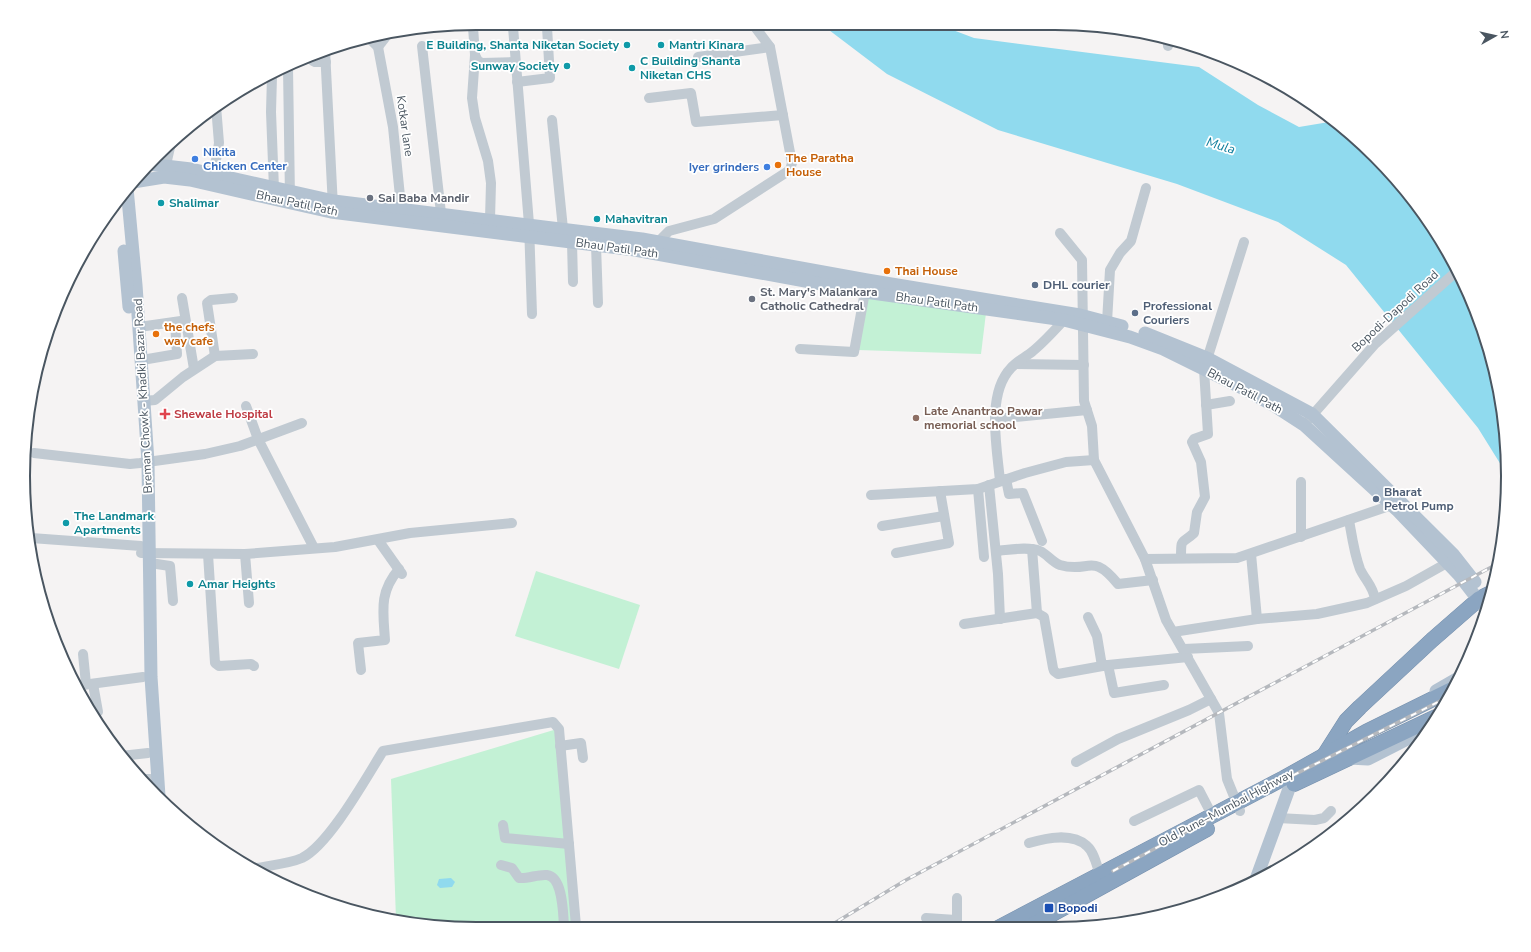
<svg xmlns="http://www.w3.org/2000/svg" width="1531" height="952" font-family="'Nunito Sans',sans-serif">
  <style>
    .green { fill: #c3f1d5 }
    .water { fill: #90daee }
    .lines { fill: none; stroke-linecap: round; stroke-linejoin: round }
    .highway-casing { stroke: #7690ad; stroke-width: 16 }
    .minor { stroke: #c1cad2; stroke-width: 10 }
    .major { stroke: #b3c2d1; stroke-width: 13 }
    .highway { stroke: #8ba5c1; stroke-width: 15 }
    .rail-casing { stroke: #b5b8bd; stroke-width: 3.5 }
    .rail { stroke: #fff; stroke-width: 2; stroke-dasharray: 6; stroke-linecap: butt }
    .culture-dot { fill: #0f9aa8; stroke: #fff; stroke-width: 1.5 }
    .shop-dot { fill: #3f7fe0; stroke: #fff; stroke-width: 1.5 }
    .food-dot { fill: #e8710a; stroke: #fff; stroke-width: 1.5 }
    .worship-dot { fill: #6b7280; stroke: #fff; stroke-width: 1.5 }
    .service-dot { fill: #5c6f8a; stroke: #fff; stroke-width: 1.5 }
    .health-dot { fill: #e0444e; stroke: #fff; stroke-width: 1.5 }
    .education-dot { fill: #8d6e63; stroke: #fff; stroke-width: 1.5 }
    .transit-dot { fill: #1a4fb4; stroke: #fff; stroke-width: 1.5 }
    .labels { text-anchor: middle; stroke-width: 3.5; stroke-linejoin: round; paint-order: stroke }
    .culture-label { font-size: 12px; font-weight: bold; fill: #0d838f; stroke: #fff; text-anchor: start }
    .street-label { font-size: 12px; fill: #4a5661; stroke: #fff }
    .shop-label { font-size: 12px; font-weight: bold; fill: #366cbe; stroke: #fff; text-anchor: start }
    .food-label { font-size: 12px; font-weight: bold; fill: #c56008; stroke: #fff; text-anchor: start }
    .worship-label { font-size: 12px; font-weight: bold; fill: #5b616d; stroke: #fff; text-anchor: start }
    .service-label { font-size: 12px; font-weight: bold; fill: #4e5e75; stroke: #fff; text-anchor: start }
    .education-label { font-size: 12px; font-weight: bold; fill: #785e54; stroke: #fff; text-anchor: start }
    .health-label { font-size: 12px; font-weight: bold; fill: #be3a42; stroke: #fff; text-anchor: start }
    .transit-label { font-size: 12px; font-weight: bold; fill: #164399; stroke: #fff; text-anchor: start }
    .water-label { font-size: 13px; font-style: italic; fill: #0c7c9b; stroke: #fff }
    .rim { fill: none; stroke: #4a5661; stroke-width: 2 }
  </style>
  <rect width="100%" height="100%" fill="#f5f3f3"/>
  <!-- green -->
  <g class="green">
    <path d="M868 296 986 313 981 354 858 350Z"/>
    <path d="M536 571 640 605 619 669 515 636Z"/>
    <path d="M557 729 580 926 417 925 396 919 391 779Z"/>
  </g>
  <!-- water -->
  <g class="water">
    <path d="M825 27H945L974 38 1199 67 1258 105 1299 127 1335 121 1396 177 1447 250 1484 331 1504 417 1506 473 1478 428 1346 265 1278 222 1177 184 998 130 887 74Z"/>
    <path d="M451 878 455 882 452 887 440 888 437 885 439 879Z"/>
  </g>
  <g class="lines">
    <!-- highway casing -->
    <g class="highway-casing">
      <g id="highway">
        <path d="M1325 754 1346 721 1360 707 1432 640 1479 599 1493 592"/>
        <path d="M1294 784 1436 717"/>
        <path d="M998 928 1284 778 1366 732 1453 689"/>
        <path d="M1027 928 1207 829"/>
      </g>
    </g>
    <!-- minor -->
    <g class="minor">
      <path d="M473 27 475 55 478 61 482 63 515 62"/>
      <path d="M513 27 529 224 532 314"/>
      <path d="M369 38 378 47 393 127 402 216"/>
      <path d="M1168 41V46"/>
      <path d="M422 46 441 213"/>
      <path d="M378 47 388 34"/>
      <path d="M325 50 333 207"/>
      <path d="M475 55 472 98 475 118 488 161 491 183 490 219"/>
      <path d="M313 56V61L315 62H326"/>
      <path d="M698 57 770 47"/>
      <path d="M288 68 290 198"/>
      <path d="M272 76 271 112 274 189"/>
      <path d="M517 82 550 78 547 27"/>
      <path d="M649 98 691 93 696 122 783 115"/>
      <path d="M552 120 563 229"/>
      <path d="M166 165 171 143"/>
      <path d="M210 179 216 160 219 143 216 106"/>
      <path d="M1060 233 1082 260 1084 401 1092 426 1094 460 1145 559 1166 620 1219 713 1227 779 1240 811"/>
      <path d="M572 242 573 282"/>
      <path d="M596 245 598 303"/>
      <path d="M658 247V242L669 231 714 219 790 170 792 163 770 47 755 27"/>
      <path d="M182 298 194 369"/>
      <path d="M1107 322 1110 270 1120 253 1131 241 1146 188"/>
      <path d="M139 327 181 321"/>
      <path d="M800 349 854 352 866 286"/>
      <path d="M215 356 207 303 211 300 233 298"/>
      <path d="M142 360 177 354 175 322"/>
      <path d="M1016 364 1084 365"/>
      <path d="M144 401 155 400 183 377 215 356 253 354"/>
      <path d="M1206 405 1230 401"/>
      <path d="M246 406 258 439 314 548"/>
      <path d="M995 419 1087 410"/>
      <path d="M1309 419 1375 344 1457 271"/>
      <path d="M34 453 130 464 140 463 205 454 240 446 302 423"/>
      <path d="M1006 479 1009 494 1023 493 1042 541"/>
      <path d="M1000 481C997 448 986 394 1011 368 1017 361 1026 357 1033 351 1044 342 1054 331 1064 320"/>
      <path d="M989 485 998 574 1000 619"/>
      <path d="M978 489 984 557"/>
      <path d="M871 495 978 489 1025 473 1066 462 1094 460"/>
      <path d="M1349 520C1352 537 1354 553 1360 569 1365 580 1373 586 1375 599"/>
      <path d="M882 526 944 516"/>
      <path d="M1301 537V482"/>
      <path d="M31 538 141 546"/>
      <path d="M378 540 402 574"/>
      <path d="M996 551C1009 550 1028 546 1040 551 1047 554 1052 562 1060 565 1090 574 1091 551 1118 584L1153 580"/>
      <path d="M141 553 245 554 335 547 410 533 512 523"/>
      <path d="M896 553 949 543 940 491"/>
      <path d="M208 554 215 663 219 666 251 664 254 666"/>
      <path d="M245 554 249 603"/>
      <path d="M1251 554 1257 619"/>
      <path d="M1181 558C1181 537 1181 545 1194 533L1197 512 1205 497 1201 462 1192 442 1194 439 1208 434 1204 369 1244 242"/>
      <path d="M1145 559 1237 558 1392 505"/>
      <path d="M150 563 170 566 173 601"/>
      <path d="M1037 613 1044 617 1053 668 1054 671 1058 674 1108 665 1188 657"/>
      <path d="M1088 617 1097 636 1102 666"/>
      <path d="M964 624 1037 613 1032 549"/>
      <path d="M1173 632 1257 619 1317 614 1367 603 1406 586 1447 563"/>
      <path d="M1184 649 1248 646"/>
      <path d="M83 654 86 684"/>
      <path d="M1108 665 1114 693 1164 685"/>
      <path d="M361 670 358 643 385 640C383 611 379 592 399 569"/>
      <path d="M93 684 98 712"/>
      <path d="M75 686 143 677"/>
      <path d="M560 746 581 743 583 758"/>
      <path d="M121 756 148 753"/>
      <path d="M1076 762 1118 739 1189 710 1211 699"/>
      <path d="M140 779H150"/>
      <path d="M1278 818 1315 820 1324 818 1331 811"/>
      <path d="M1134 821 1199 790 1212 815"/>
      <path d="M503 825 505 838 569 844"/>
      <path d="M1029 843C1046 838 1072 832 1087 846 1094 852 1097 866 1100 875"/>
      <path d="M501 865 512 868 519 878C528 879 538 874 547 875 563 877 563 913 564 926"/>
      <path d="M257 868C271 865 288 864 302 858 329 845 366 778 383 751L553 722 559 729 576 926"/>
      <path d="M926 918 956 920"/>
      <path d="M957 927V898"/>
    </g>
    <!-- major -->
    <g class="major">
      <path d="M148 164 191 169 334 201 642 239 867 280 1080 315 1122 326"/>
      <path d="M133 182 164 177 190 180 331 212 635 250 865 292 1064 320 1130 337 1163 349 1244 389 1273 405 1304 425 1398 511 1459 575 1483 606"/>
      <path d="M127 188 136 285 148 462 151 677 159 796"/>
      <path d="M124 251 129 307"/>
      <path d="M1145 333 1207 358 1312 414 1453 554 1475 582"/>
      <path d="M1436 691 1462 676"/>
      <path d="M1349 758 1368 759 1429 728"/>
      <path d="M1255 882 1290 786 1287 776"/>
    </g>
    <!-- highway -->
    <use href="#highway" class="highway"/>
    <!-- rail casing -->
    <g class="rail-casing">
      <g id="rail">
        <path d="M1113 871 1274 785 1448 697"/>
        <path d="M828 927 906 880 1497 564"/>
      </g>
    </g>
    <!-- rail -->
    <use href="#rail" class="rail"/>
  </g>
  <!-- markers -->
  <g class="culture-dot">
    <circle cx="627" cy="45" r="4"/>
    <circle cx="661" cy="45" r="4"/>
    <circle cx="567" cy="66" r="4"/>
    <circle cx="632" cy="68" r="4"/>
    <circle cx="161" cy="203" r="4"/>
    <circle cx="597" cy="219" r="4"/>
    <circle cx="66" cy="523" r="4"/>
    <circle cx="190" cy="584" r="4"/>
  </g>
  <g class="shop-dot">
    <circle cx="195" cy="159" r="4"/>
    <circle cx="767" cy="167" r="4"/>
  </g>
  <g class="food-dot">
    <circle cx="778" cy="165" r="4"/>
    <circle cx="887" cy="271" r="4"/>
    <circle cx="156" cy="334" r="4"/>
  </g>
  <g class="worship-dot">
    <circle cx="370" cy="198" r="4"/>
    <circle cx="752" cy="299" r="4"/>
  </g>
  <g class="service-dot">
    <circle cx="1035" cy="285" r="4"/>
    <circle cx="1135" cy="313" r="4"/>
    <circle cx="1376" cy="499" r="4"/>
  </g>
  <path class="health-dot" d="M163 408h4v4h4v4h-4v4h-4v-4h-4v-4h4z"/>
  <circle class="education-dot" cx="916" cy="418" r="4"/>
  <rect class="transit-dot" x="1044" y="903" width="10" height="10" rx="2"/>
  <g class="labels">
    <!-- culture labels -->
    <g class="culture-label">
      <text x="619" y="49" text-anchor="end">E Building, Shanta Niketan Society</text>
      <text x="669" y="49">Mantri Kinara</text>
      <text x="640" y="65">C Building Shanta<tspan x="640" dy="14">Niketan CHS</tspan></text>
      <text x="559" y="70" text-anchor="end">Sunway Society</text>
      <text x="169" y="207">Shalimar</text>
      <text x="605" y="223">Mahavitran</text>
      <text x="74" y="520">The Landmark<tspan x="74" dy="14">Apartments</tspan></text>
      <text x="198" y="588">Amar Heights</text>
    </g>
    <!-- street labels -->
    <g class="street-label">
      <text transform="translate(405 126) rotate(82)" y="4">Kotkar lane</text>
      <text transform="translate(297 203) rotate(12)" y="4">Bhau Patil Path</text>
      <text transform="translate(617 248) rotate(8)" y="4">Bhau Patil Path</text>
      <text transform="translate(937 302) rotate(8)" y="4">Bhau Patil Path</text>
      <text transform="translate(1395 311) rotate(-43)" y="4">Bopodi-Dapodi Road</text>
      <text transform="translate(1245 391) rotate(28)" y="4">Bhau Patil Path</text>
      <text transform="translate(143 396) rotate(-93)" y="4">Breman Chowk - Khadki Bazar Road</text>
      <text transform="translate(1226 808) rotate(-28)" y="4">Old Pune–Mumbai Highway</text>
    </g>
    <!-- shop labels -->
    <g class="shop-label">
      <text x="203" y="156">Nikita<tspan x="203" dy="14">Chicken Center</tspan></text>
      <text x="759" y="171" text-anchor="end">Iyer grinders</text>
    </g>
    <!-- food labels -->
    <g class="food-label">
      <text x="786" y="162">The Paratha<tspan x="786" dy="14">House</tspan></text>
      <text x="895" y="275">Thai House</text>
      <text x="164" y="331">the chefs<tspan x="164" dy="14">way cafe</tspan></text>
    </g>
    <!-- worship labels -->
    <g class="worship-label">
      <text x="378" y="202">Sai Baba Mandir</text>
      <text x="760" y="296">St. Mary's Malankara<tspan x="760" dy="14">Catholic Cathedral</tspan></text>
    </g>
    <!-- service labels -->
    <g class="service-label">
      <text x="1043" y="289">DHL courier</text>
      <text x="1143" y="310">Professional<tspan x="1143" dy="14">Couriers</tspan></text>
      <text x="1384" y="496">Bharat<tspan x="1384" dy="14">Petrol Pump</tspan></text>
    </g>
    <!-- education labels -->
    <g class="education-label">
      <text x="924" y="415">Late Anantrao Pawar<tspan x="924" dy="14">memorial school</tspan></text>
    </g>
    <!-- health labels -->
    <g class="health-label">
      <text x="174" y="418">Shewale Hospital</text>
    </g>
    <!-- transit labels -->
    <g class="transit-label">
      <text x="1058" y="912">Bopodi</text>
    </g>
    <!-- water labels -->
    <g class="water-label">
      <text transform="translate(1221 145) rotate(17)" y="5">Mula</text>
    </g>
  </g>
  <!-- crop -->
  <path d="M0 0H1531V952H0ZM476 30H1055A446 446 0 0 1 1501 476V476A446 446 0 0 1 1055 922H476A446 446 0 0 1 30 476V476A446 446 0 0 1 476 30Z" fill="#fff" fill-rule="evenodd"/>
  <path class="rim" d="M476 30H1055A446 446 0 0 1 1501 476V476A446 446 0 0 1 1055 922H476A446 446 0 0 1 30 476V476A446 446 0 0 1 476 30Z"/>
  <!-- north arrow -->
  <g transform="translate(1495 36) rotate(82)" stroke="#ffffff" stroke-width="3" paint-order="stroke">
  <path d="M0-3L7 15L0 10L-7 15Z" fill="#4a5661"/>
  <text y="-6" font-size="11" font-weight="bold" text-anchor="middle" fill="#4a5661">N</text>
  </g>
</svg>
